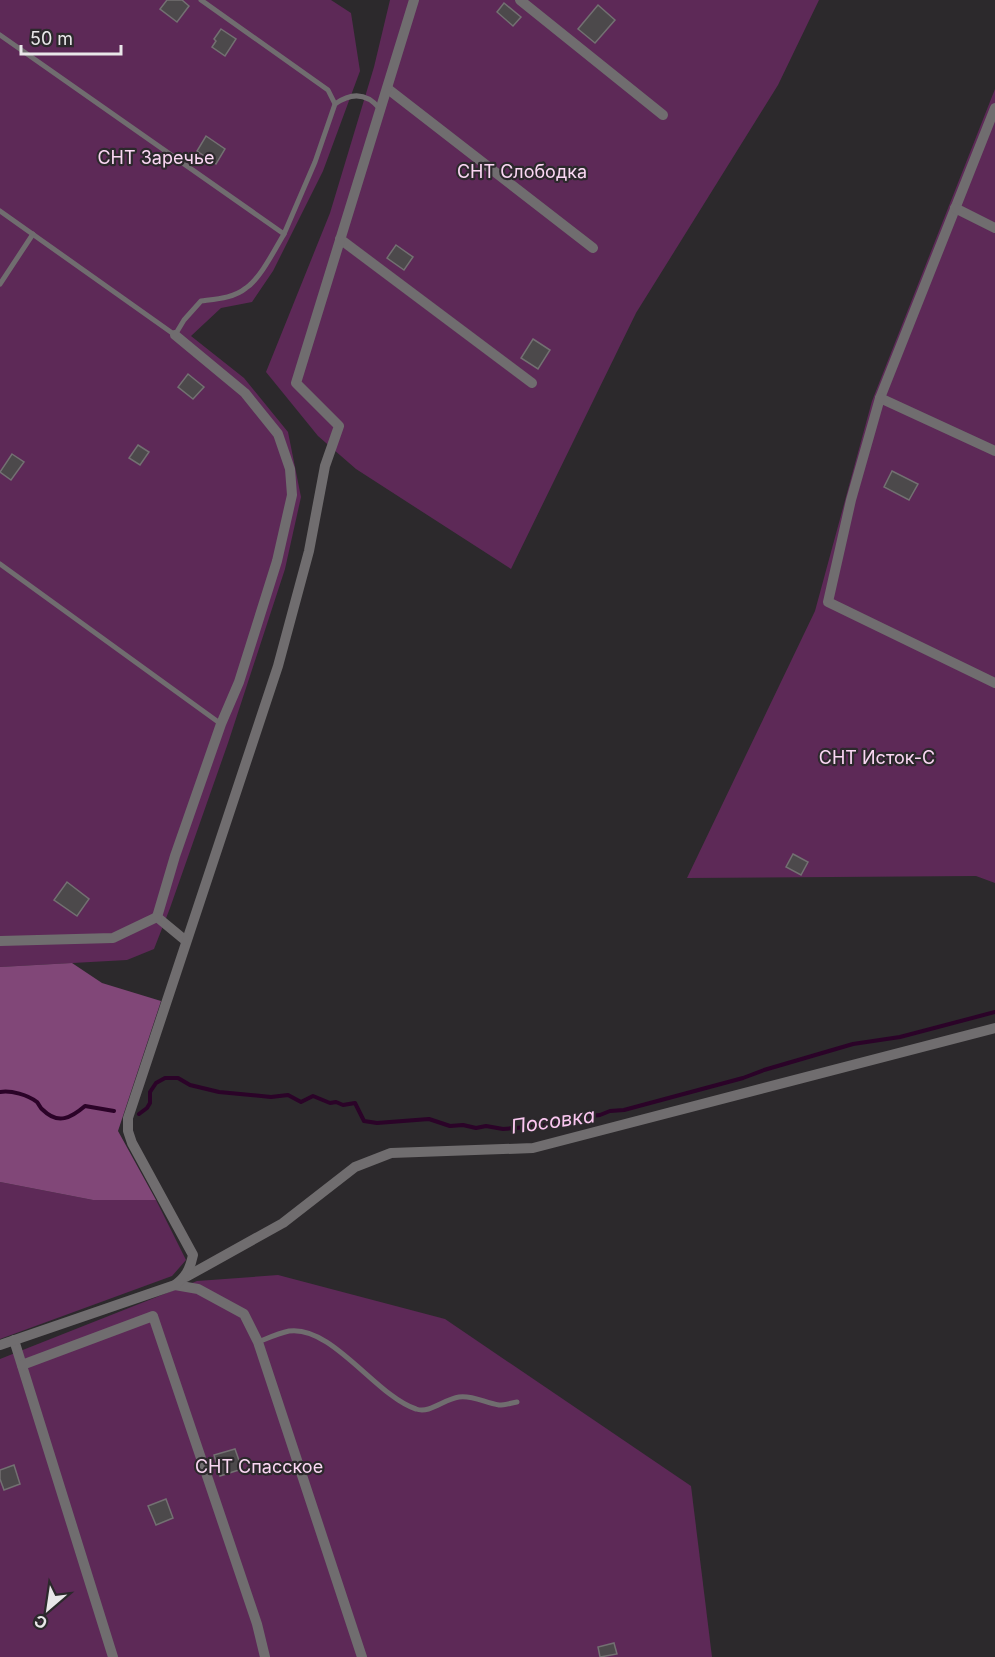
<svg xmlns="http://www.w3.org/2000/svg" width="995" height="1657" font-family="Inter,sans-serif">
  <style>
    .green { fill: #5d2957 }
    .forest { fill: #814778 }
    .lines { fill: none; stroke-linecap: round; stroke-linejoin: round }
    .stream { stroke: #2b0328; stroke-width: 4 }
    .building { fill: #4c494b; stroke: #737072; stroke-width: 1.5 }
    .lane { stroke: #706d6f; stroke-width: 5 }
    .street { stroke: #706d6f; stroke-width: 10 }
    .labels { text-anchor: middle; stroke-width: 4.5; stroke-linejoin: round; paint-order: stroke }
    .park-label { font-size: 18px; fill: #fad7f3; stroke: #2c292c }
    .water-label { font-size: 20px; font-style: italic; fill: #fbc7f1; stroke: #2c292c }
  </style>
  <rect width="100%" height="100%" fill="#2c292c"/>
  <!-- green -->
  <g class="green">
    <path d="M0 0H331L351 13 360 71 323 171 273 271 252 302 221 308 191 336 244 378 288 432 301 497 285 569 228 743 170 908 154 949 127 960 0 967Z"/>
    <path d="M390 0H819L778 85 636 313 511 569 356 469 318 436 266 372 330 213 374 67Z"/>
    <path d="M995 89V883L976 876 687 878 815 611 872 401Z"/>
    <path d="M0 1182 93 1200H156L186 1260 172 1276 0 1339Z"/>
    <path d="M278 1275 445 1319 691 1486 712 1657H0V1359L197 1281Z"/>
  </g>
  <!-- forest -->
  <path class="forest" d="M72 963 102 983 161 1001 118 1131 156 1200H93L0 1182V967Z"/>
  <g class="lines">
    <!-- stream -->
    <g class="stream">
      <path d="M0 1092C11 1090 28 1095 37 1102 39 1104 40 1108 43 1110 58 1125 71 1118 85 1106L114 1111"/>
      <path d="M139 1114 147 1108 150 1103V1092L156 1083 165 1078H178L190 1085 219 1092 271 1097 288 1095 301 1102 313 1096 330 1103 336 1102 343 1105 355 1103 364 1121 377 1123 429 1119 450 1126 463 1125 476 1128 486 1126 503 1129 542 1126 582 1117 600 1115 610 1111 624 1110 743 1078 764 1070 853 1044 900 1037 995 1012"/>
    </g>
  </g>
  <!-- building -->
  <g class="building">
    <path d="M167 0H182L189 6 177 22 160 9Z"/>
    <path d="M504 3 521 17 513 26 497 12Z"/>
    <path d="M598 5 615 20 595 43 578 29Z"/>
    <path d="M221 29 236 39 225 56 212 47 216 41 214 39Z"/>
    <path d="M206 136 225 149 216 164 197 151Z"/>
    <path d="M396 245 413 257 404 270 387 258Z"/>
    <path d="M533 339 550 350 538 369 521 358Z"/>
    <path d="M188 374 204 387 193 399 178 387Z"/>
    <path d="M138 445 149 452 140 465 129 458Z"/>
    <path d="M12 454 24 462 11 480 0 472Z"/>
    <path d="M892 471 918 484 909 500 884 487Z"/>
    <path d="M793 854 808 862 801 875 786 867Z"/>
    <path d="M67 882 89 899 77 916 54 900Z"/>
    <path d="M235 1449 242 1469 220 1476 214 1455Z"/>
    <path d="M14 1465 20 1484 4 1490 0 1479V1470Z"/>
    <path d="M166 1499 173 1518 156 1525 148 1506Z"/>
    <path d="M614 1643 617 1654 600 1657 598 1647Z"/>
  </g>
  <g class="lines">
    <!-- lane -->
    <g class="lane">
      <path d="M201 0 328 90 335 104 315 162 284 234"/>
      <path d="M0 35 284 234C275 249 260 279 246 288 234 298 216 299 201 301L184 320 175 335 0 211"/>
      <path d="M335 104C352 92 367 93 380 109"/>
      <path d="M0 284 33 234"/>
      <path d="M0 564 221 724"/>
      <path d="M258 1342C268 1338 279 1333 289 1331 332 1325 376 1396 416 1409 430 1414 444 1399 459 1397 473 1395 485 1403 499 1405 505 1405 511 1403 517 1402"/>
    </g>
    <!-- street -->
    <g class="street">
      <path d="M520 0 663 115"/>
      <path d="M388 89 593 248"/>
      <path d="M995 108 880 398 851 500 828 602 995 683"/>
      <path d="M955 208 995 228"/>
      <path d="M340 239 532 383"/>
      <path d="M175 335 245 393 278 434 290 469 292 495 277 561 239 682 221 724 175 856 157 917 186 941"/>
      <path d="M880 398 995 451"/>
      <path d="M0 941 113 938 157 917"/>
      <path d="M186 1277 283 1223 355 1167 391 1153 533 1148 995 1028"/>
      <path d="M175 1285 198 1289 244 1314 258 1342 362 1657"/>
      <path d="M14 1340 113 1657"/>
      <path d="M0 1345 175 1285C186 1277 190 1269 193 1255L132 1143 128 1131V1118L278 666 309 551 325 466 339 426 296 383 414 0"/>
      <path d="M22 1365 153 1316 257 1624 265 1657"/>
    </g>
  </g>
  <g class="labels">
    <!-- park labels -->
    <g class="park-label">
      <text x="156" y="164">СНТ Заречье</text>
      <text x="522" y="178">СНТ Слободка</text>
      <text x="877" y="764">СНТ Исток-С</text>
      <text x="259" y="1473">СНТ Спасское</text>
    </g>
    <!-- water labels -->
    <g class="water-label">
      <text transform="translate(553 1121) rotate(-8)" y="7">Посовка</text>
    </g>
  </g>
  <!-- north arrow -->
  <g transform="translate(48 1609) rotate(209)" stroke="#2c292c" stroke-width="4.5" paint-order="stroke">
  <path d="M0-4.5L10 22L0 15L-10 22Z" fill="#e9e7e9"/>
  <text y="-9" font-size="16" font-weight="bold" text-anchor="middle" fill="#e9e7e9">С</text>
  </g>
  <!-- scale -->
  <path d="M21 45v9h100v-9" fill="none" stroke="#e9e7e9" stroke-width="3"/>
  <text x="30" y="45" font-size="18" fill="#e9e7e9" stroke="#2c292c" stroke-width="4.5" paint-order="stroke">50 m</text>
</svg>
